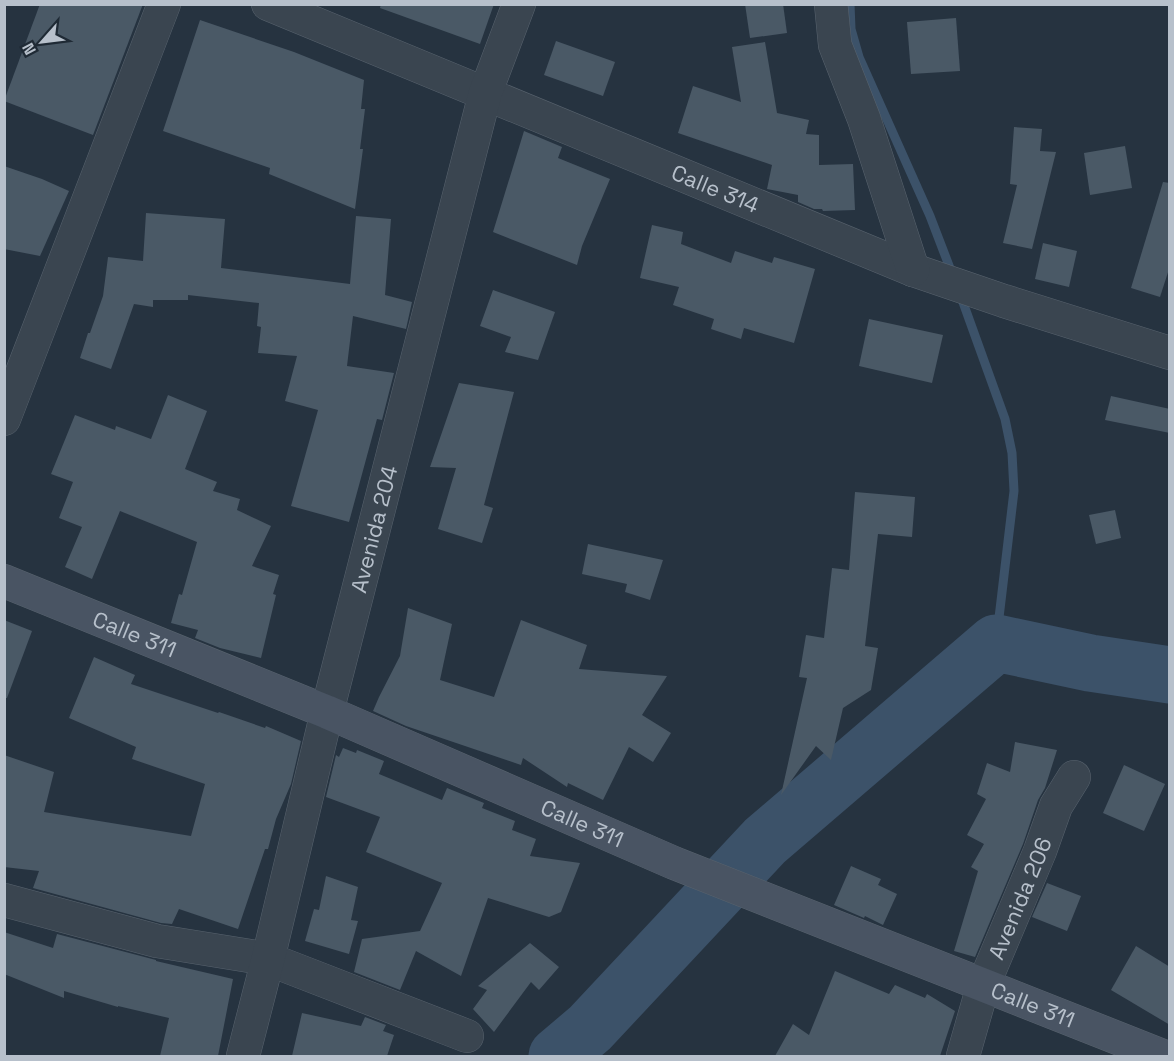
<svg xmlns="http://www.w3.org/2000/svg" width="1174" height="1061" font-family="'Space Grotesk',sans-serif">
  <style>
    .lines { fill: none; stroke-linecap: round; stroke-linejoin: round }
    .stream { stroke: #3c5269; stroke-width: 9 }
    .river { stroke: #3c5269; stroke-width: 57 }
    .building { fill: #4a5966 }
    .street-casing { stroke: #58636e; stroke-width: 34 }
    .secondary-casing { stroke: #58636e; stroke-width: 34 }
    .street { stroke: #3a4550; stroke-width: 33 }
    .secondary { stroke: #495463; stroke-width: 33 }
    .labels { text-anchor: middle; stroke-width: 4.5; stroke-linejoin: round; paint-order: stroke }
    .street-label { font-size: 22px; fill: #b7c0cb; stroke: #1f2a35 }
  </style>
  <rect width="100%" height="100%" fill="#263340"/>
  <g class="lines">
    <!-- stream -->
    <g class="stream">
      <path d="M850 4 851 29 859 57 930 216 953 276"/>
      <path d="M960 294 1005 419 1012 453 1014 491 996 643"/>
    </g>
    <!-- river -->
    <path class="river" d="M557 1056 590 1028 765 841 996 643 1090 663 1170 675"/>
  </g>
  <!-- building -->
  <g class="building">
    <path d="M40 4H143L93 135 4 101Z"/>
    <path d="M381 4H494L480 44 380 8Z"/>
    <path d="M745 4H783L787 33 750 38Z"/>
    <path d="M956 18 960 71 911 74 907 22Z"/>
    <path d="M200 20 294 52 364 80 361 109H365L360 149H363L355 209 269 174 270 168 163 131Z"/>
    <path d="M556 41 615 62 603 96 544 75Z"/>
    <path d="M765 42 777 113 809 120 806 134 819 135V165L853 164 855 210 823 211 822 209H814L798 202V195L767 189 772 165 678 133 693 86 741 102 732 47Z"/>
    <path d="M1014 127 1042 129 1040 151 1056 152 1032 249 1003 243 1017 185 1010 184Z"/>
    <path d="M524 131 562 147 558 158 610 179 582 246 577 265 493 232Z"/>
    <path d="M1125 146 1132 188 1090 195 1084 153Z"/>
    <path d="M4 166 42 179 69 191 40 256 4 249Z"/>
    <path d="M1163 182 1170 183V266L1160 297 1131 288Z"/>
    <path d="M146 213 225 219 221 268 350 284 356 216 391 219 385 295 412 302 406 329 353 316 347 366 394 373 382 420 377 419 349 522 291 506 318 410 285 401 297 356 258 353 261 327 257 326 259 303 188 295V300H153V307L134 304 111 369 80 358 88 333H90L103 296 108 257 143 261Z"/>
    <path d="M652 225 683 232 681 244 731 263 735 251 772 263 774 257 815 269 794 343 744 328 741 339 711 329 714 319 673 305 679 287 640 278Z"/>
    <path d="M1043 243 1077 251 1069 287 1035 279Z"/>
    <path d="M493 290 555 312 538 360 505 352 511 337 480 326Z"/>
    <path d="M869 319 943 335 932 383 859 366Z"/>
    <path d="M459 383 514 392 484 505 493 508 482 543 438 529 456 468 430 467Z"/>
    <path d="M168 395 207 411 185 469 217 482 213 491 240 499 237 510 271 526 252 566 279 575 273 594 276 595 261 658 220 648 195 638 198 630 171 623 179 594 182 595 197 542 120 511 92 579 65 567 82 527 59 518 73 482 51 474 75 415 115 430 116 426 151 439Z"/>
    <path d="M1111 396 1170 409V433L1105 420Z"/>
    <path d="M855 492 915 497 912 537 878 534 865 646 878 648 871 690 843 708 831 760 816 746 781 795 807 678 799 677 806 635 824 638 832 568 849 570Z"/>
    <path d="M1115 510 1121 538 1096 544 1089 515Z"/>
    <path d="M588 544 663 560 650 600 625 592 627 584 582 574Z"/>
    <path d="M408 608 452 624 440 680 494 697 521 620 587 645 579 669 667 676 642 715 671 733 653 762 629 747 603 800 568 783 567 787 523 758 521 765 406 726 373 711 379 697 400 656Z"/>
    <path d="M4 620 32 631 7 698H4Z"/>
    <path d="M94 657 135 675 131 684 218 713 219 712 265 728 266 726 301 741 291 784 276 819 268 849H265L238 929 179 909 172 924 161 923 33 888 39 871 4 867V755L54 772 44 812 191 836 205 784 132 759 136 747 69 718Z"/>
    <path d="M1015 742 1057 750 1045 788 1038 800 1023 844 975 957 954 951 978 871 971 867 984 844 967 835 986 799 977 794 987 763 1010 772Z"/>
    <path d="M343 748 356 753 357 750 384 761 379 774 442 800 447 788 484 803 482 808 515 821 512 830 536 839 530 856 580 863 561 912 549 917 488 898 461 976 416 951 400 990 354 972 362 939 420 931 442 883 366 852 380 817 326 797 336 755 339 757Z"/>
    <path d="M1124 765 1165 784 1144 831 1103 813Z"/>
    <path d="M851 866 881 879 878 885 897 894 883 925 865 916 864 918 834 905Z"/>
    <path d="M326 876 358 887 351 920 358 921 349 954 305 941 314 909 319 910Z"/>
    <path d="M1047 883 1081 896 1067 931 1032 917Z"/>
    <path d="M4 932 53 948 57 934 156 960V961L233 979 218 1056H160L169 1018 118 1006V1007L64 991V998L4 974Z"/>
    <path d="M530 943 559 967 539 990 531 982 494 1032 473 1009 487 990 478 986Z"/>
    <path d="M1136 946 1170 967V1025L1111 990Z"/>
    <path d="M835 971 889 994 895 985 925 998 927 994 955 1011 940 1056H775L793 1024 809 1035Z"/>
    <path d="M302 1013 361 1026 365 1017 386 1025 383 1031 394 1035 387 1056H292Z"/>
  </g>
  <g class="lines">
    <!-- street casing -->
    <g class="street-casing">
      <g id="street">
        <path id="s1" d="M268 4 913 270 1004 301 1170 353"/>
        <path d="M831 4 835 45 864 119 913 270"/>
        <path d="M4 419 164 4"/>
        <path d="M4 900 157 941 268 959 467 1036"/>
        <path id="s2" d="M243 1056 268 959 327 712 485 94 519 4"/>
        <path id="s3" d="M963 1056 983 986 1040 851 1056 806 1074 777"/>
      </g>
    </g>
    <!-- secondary casing -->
    <g class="secondary-casing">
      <g id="secondary">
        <path id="s4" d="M4 581 327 712 674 863 1163 1056"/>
      </g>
    </g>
    <!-- street -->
    <use href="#street" class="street"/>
    <!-- secondary -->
    <use href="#secondary" class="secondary"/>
  </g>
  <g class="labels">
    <!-- street labels -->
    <g class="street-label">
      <text dy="8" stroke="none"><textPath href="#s1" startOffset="484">Calle 314</textPath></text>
      <text dy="8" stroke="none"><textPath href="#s2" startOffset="543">Avenida 204</textPath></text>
      <text dy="8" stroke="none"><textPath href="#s4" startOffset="141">Calle 311</textPath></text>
      <text dy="8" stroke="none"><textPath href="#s4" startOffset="627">Calle 311</textPath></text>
      <text dy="8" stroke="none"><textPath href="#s3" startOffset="168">Avenida 206</textPath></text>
      <text dy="8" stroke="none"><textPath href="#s4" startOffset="1113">Calle 311</textPath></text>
    </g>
  </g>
  <!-- border -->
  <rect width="1174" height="1061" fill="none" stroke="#b7c0cb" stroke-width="12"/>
  <!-- north arrow -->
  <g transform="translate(42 42) rotate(242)" stroke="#1f2a35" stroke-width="4.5" paint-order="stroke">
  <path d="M0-4.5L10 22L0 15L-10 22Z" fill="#b7c0cb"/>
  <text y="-9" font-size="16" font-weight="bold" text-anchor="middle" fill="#b7c0cb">N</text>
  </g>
</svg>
